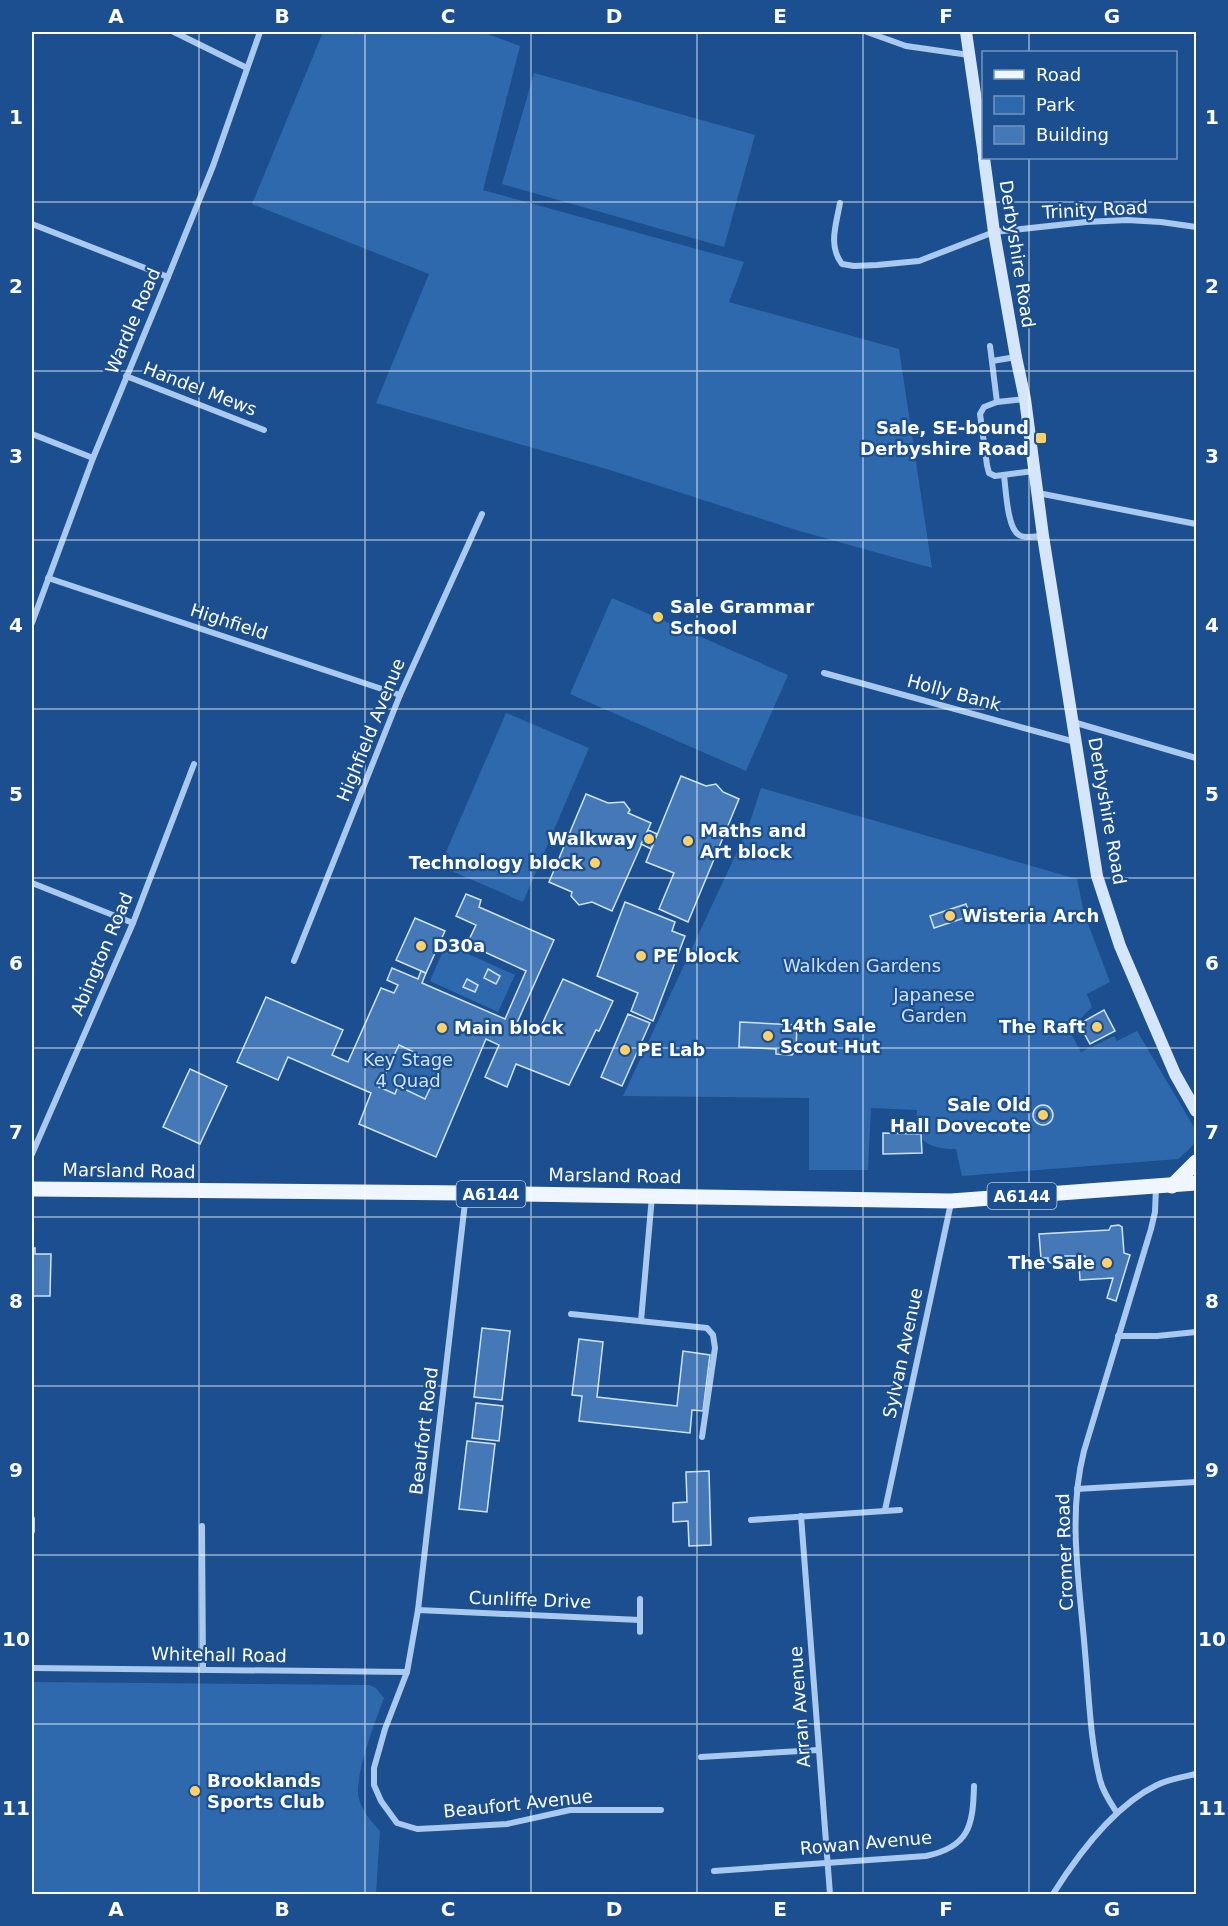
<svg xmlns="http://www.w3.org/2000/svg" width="1228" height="1926" font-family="'DejaVu Sans',sans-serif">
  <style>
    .green { fill: #2e69ad }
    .building { fill: #4478b7; stroke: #cfe3fa; stroke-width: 1.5; fill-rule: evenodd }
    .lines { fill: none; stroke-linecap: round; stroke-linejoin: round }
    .street { stroke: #a9c9ee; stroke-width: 6 }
    .secondary { stroke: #d6e6fa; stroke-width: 12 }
    .primary { stroke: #f0f6ff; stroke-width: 15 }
    .grid { fill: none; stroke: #fff; stroke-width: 1.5; stroke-opacity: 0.55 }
    .poi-dot { fill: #ffd166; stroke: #1b4f8f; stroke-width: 2 }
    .labels { text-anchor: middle; stroke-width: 4.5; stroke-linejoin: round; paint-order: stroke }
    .shield { fill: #1b4f8f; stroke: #bbcadd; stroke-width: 1.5 }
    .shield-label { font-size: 16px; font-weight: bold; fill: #fff }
    .street-label { font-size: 18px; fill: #fff; stroke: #1b4f8f }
    .poi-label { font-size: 18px; font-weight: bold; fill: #fff; stroke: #1b4f8f; text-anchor: start }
    .park-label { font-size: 18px; fill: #cfe3fa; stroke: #1b4f8f }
    .neatline { fill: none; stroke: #fff; stroke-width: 2 }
    .grid-label { font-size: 20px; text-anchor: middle; font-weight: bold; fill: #fff }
  </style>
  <rect width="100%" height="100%" fill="#1b4f8f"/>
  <!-- green -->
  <g class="green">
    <path d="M323 32H482L520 46 483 190 744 262 729 302 899 349 932 568 796 530 610 470 376 403 429 274 252 204Z"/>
    <path d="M534 73 755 135 724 247 502 184Z"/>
    <path d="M612 598 788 675 746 771 570 694Z"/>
    <path d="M506 713 589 748 523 902 440 866Z"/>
    <path d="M761 788 1077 879 1084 913 1110 982 1087 994 1092 1007 1069 1030 1081 1052 1114 1036 1117 1041 1137 1031 1195 1129C1200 1143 1187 1151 1178 1159L962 1176 956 1149C942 1149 922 1147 917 1130 915 1125 917 1116 917 1110L871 1108 868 1170H809V1098L623 1096 748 828Z"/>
    <path d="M446 944 515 975 498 1012 430 981Z"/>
    <path d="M399 1045 441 1065 425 1099 399 1086 395 1094 379 1087Z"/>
    <path d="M32 1682 369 1685 376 1688 384 1698C376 1719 353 1779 359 1799 363 1812 371 1821 380 1831L376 1894H32Z"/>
  </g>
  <!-- building -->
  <g class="building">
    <path d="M681 776 706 786 716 784 723 792 739 799 688 922 659 909 674 873 646 862Z"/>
    <path d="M586 794 608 803 624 802 630 810 628 813 651 823 612 911 592 902 579 905 571 896 572 892 549 882Z"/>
    <path d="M648 830 657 834 651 849 641 844Z"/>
    <path d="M466 894 481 900 479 907 554 940 516 1025 537 1035 563 979 613 1001 599 1031 596 1030 569 1085 516 1064 507 1087 485 1077 499 1045 486 1039 436 1157 359 1124 371 1093 288 1057 278 1080 237 1062 266 997 343 1030 332 1055 348 1062 381 988 394 993 398 985 387 980 392 968 418 979 421 971 426 973 422 983 505 1019 526 971 467 944 476 925 456 916ZM399 1045 441 1065 425 1099 398 1086 395 1094 379 1087Z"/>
    <path d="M625 902 675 922 672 931 685 936 653 1021 631 1011 638 993 597 976Z"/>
    <path d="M966 904 970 916 934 928 930 916Z"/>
    <path d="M415 918 445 931 426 973 396 960Z"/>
    <path d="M488 969 500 976 496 984 484 978Z"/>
    <path d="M467 979 478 985 475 992 463 987Z"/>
    <path d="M1104 1010 1115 1031 1090 1044 1079 1024Z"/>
    <path d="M628 1014 650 1023 622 1086 601 1077Z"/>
    <path d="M740 1022 797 1025 796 1050 792 1055 776 1054V1049L739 1047Z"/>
    <path d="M190 1069 227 1086 200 1144 163 1127Z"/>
    <circle cx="1043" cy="1115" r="10"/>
    <path d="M883 1133 921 1134 922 1153 883 1154Z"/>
    <path d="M1119 1225 1122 1227 1124 1253 1130 1255 1116 1301 1107 1298 1113 1278 1080 1280 1079 1264H1086L1085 1256H1062V1260L1059 1264H1052L1048 1261V1258H1041L1039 1234 1109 1230 1111 1226Z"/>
    <path d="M32 1248H35V1254H51L50 1296H32Z"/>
    <path d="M482 1328 510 1331 502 1400 474 1397Z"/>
    <path d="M579 1339 603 1342 597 1397 677 1406 683 1351 710 1355 703 1411 692 1410 690 1433 579 1421 582 1396 572 1395Z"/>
    <path d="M476 1403 503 1406 499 1441 472 1438Z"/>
    <path d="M467 1441 495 1444 487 1512 459 1509Z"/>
    <path d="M709 1471 711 1545 689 1546 688 1521 673 1522V1503L687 1502 686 1472Z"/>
  </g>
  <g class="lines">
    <!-- street -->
    <g class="street">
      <path d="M174 32 247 68"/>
      <path d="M867 32 906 46 969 55"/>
      <path d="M840 203C836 225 828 246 842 264L854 266 877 265 919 261 994 232 1086 222 1127 220 1161 222 1196 227"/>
      <path d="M32 224 168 277"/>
      <path d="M990 346 997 402"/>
      <path d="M992 361 1016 357"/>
      <path d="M126 376 264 430"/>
      <path d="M1025 399 997 402 984 407 980 414 987 465 989 473 995 476 1034 471"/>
      <path d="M32 434 93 458"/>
      <path d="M1004 476C1006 489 1007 528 1019 535 1026 539 1035 536 1043 536"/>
      <path d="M1038 493 1196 524"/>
      <path d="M48 578 400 695"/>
      <path d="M32 623 93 458 168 277 213 166 260 32"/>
      <path d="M824 673 1075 742"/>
      <path d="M1073 722 1196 758"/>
      <path d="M32 883 133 923"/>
      <path d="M294 961 400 695 482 514"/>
      <path d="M32 1154 133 923 194 764"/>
      <path d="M466 1194 418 1610 407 1672 385 1729 374 1768V1785L381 1801 397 1823 417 1829 438 1828 507 1824 570 1810H661"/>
      <path d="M571 1314 707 1328 713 1335 715 1348 702 1437"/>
      <path d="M641 1321 652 1196"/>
      <path d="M1118 1336H1157L1196 1332"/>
      <path d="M1077 1489 1196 1482"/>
      <path d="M885 1510 951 1203"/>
      <path d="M801 1516 830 1894"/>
      <path d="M751 1520 900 1510"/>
      <path d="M202 1526 203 1670"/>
      <path d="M32 1531V1519"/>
      <path d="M640 1599V1632"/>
      <path d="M418 1610 640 1620"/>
      <path d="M32 1668 407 1672"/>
      <path d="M701 1757 818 1750"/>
      <path d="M1117 1813C1110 1802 1103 1792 1100 1780 1090 1739 1089 1695 1085 1652 1080 1586 1067 1517 1084 1451L1151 1229 1155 1212 1156 1188"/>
      <path d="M714 1871 926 1856C969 1847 973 1826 974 1786"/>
      <path d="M1053 1894C1077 1856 1115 1805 1157 1785 1169 1779 1183 1777 1196 1774"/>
    </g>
    <!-- secondary -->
    <g class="secondary">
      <path d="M966 32 984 156"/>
      <path d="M984 158 994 232 1016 357 1025 399 1043 536 1097 876 1120 946 1175 1074 1196 1111"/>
    </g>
    <!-- primary -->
    <g class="primary">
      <path d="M1172 1186 1196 1162"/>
      <path d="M32 1189 466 1193 951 1201 1196 1183"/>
    </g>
  </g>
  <!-- grid -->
  <path class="grid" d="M199 32V1894M365 32V1894M531 32V1894M697 32V1894M863 32V1894M1029 32V52M1029 158V1894M32 202H1196M32 371H1196M32 540H1196M32 709H1196M32 878H1196M32 1048H1196M32 1217H1196M32 1386H1196M32 1555H1196M32 1724H1196"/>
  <!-- markers -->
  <g class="poi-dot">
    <rect x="1035" y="432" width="12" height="12" rx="3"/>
    <circle cx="658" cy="617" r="6"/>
    <circle cx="649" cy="839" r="6"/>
    <circle cx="688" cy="841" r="6"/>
    <circle cx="595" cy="863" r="6"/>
    <circle cx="950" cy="916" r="6"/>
    <circle cx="421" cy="946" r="6"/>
    <circle cx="641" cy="956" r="6"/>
    <circle cx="1097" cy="1027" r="6"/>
    <circle cx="442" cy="1028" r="6"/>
    <circle cx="768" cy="1036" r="6"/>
    <circle cx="625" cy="1050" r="6"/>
    <circle cx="1043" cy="1115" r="6"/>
    <circle cx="1107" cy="1263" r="6"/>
    <circle cx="195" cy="1791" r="6"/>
  </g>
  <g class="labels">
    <!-- shield labels -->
    <g class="shield">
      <rect x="456.5" y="1181" width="69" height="26" rx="4.5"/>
      <rect x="987.5" y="1183" width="69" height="26" rx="4.5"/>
    </g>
    <g class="shield-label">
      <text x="491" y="1200">A6144</text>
      <text x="1022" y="1202">A6144</text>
    </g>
    <!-- street labels -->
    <g class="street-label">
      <text transform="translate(1095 210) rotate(-3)" y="6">Trinity Road</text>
      <text transform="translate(1017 254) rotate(81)" y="6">Derbyshire Road</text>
      <text transform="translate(133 321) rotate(-67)" y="6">Wardle Road</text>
      <text transform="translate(200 389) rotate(21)" y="6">Handel Mews</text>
      <text transform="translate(229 622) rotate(18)" y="6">Highfield</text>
      <text transform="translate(954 693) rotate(15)" y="6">Holly Bank</text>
      <text transform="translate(371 730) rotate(-68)" y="6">Highfield Avenue</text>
      <text transform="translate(1107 811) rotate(80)" y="6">Derbyshire Road</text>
      <text transform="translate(102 954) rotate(-67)" y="6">Abington Road</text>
      <text transform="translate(129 1171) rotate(1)" y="6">Marsland Road</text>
      <text transform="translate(615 1176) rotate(1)" y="6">Marsland Road</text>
      <text transform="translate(903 1353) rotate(-78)" y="6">Sylvan Avenue</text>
      <text transform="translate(424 1431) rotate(-83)" y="6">Beaufort Road</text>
      <text transform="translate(1065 1552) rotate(-92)" y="6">Cromer Road</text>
      <text transform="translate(530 1600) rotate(2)" y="6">Cunliffe Drive</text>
      <text transform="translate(219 1655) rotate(1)" y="6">Whitehall Road</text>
      <text transform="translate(800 1707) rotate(-94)" y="6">Arran Avenue</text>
      <text transform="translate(518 1804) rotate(-6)" y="6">Beaufort Avenue</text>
      <text transform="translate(866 1843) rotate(-5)" y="6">Rowan Avenue</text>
    </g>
    <!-- poi labels -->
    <g class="poi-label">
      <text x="1029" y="434" text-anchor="end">Sale, SE-bound<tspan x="1029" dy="21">Derbyshire Road</tspan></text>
      <text x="670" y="613">Sale Grammar<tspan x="670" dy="21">School</tspan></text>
      <text x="700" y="837">Maths and<tspan x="700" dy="21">Art block</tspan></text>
      <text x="637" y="845" text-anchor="end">Walkway</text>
      <text x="583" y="869" text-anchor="end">Technology block</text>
      <text x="962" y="922">Wisteria Arch</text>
      <text x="433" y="952">D30a</text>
      <text x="653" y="962">PE block</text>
      <text x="780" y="1032">14th Sale<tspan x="780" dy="21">Scout Hut</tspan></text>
      <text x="1085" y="1033" text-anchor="end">The Raft</text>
      <text x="454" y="1034">Main block</text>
      <text x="637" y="1056">PE Lab</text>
      <text x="1031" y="1111" text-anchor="end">Sale Old<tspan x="1031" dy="21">Hall Dovecote</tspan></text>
      <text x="1095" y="1269" text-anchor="end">The Sale</text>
      <text x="207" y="1787">Brooklands<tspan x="207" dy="21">Sports Club</tspan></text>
    </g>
    <!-- park labels -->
    <g class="park-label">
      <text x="862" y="972">Walkden Gardens</text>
      <text x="934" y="1001">Japanese<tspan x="934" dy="21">Garden</tspan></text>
      <text x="408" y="1066">Key Stage<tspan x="408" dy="21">4 Quad</tspan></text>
    </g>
  </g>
  <!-- border -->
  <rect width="1228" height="1926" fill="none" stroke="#1b4f8f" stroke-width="66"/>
  <!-- legend -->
  <rect x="982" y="51" width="195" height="108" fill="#1b4f8f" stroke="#7695bc" stroke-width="1.5"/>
  <rect x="994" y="70" width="30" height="9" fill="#f0f6ff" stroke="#7695bc" stroke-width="1.5"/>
  <text x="1036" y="81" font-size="18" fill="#ffffff">Road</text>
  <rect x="994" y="96" width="30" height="18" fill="#2e69ad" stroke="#7695bc" stroke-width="1.5"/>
  <text x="1036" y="111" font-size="18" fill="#ffffff">Park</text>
  <rect x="994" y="126" width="30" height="18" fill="#4478b7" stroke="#7695bc" stroke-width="1.5"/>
  <text x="1036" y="141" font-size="18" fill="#ffffff">Building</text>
  <rect x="33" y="33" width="1162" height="1860" class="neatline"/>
  <g class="grid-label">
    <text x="116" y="23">A</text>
    <text x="282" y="23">B</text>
    <text x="448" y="23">C</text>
    <text x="614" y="23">D</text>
    <text x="780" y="23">E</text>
    <text x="946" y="23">F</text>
    <text x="1112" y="23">G</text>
    <text x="16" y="124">1</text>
    <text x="1212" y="124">1</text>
    <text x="16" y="293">2</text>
    <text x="1212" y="293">2</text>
    <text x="16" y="463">3</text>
    <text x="1212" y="463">3</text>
    <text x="16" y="632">4</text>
    <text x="1212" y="632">4</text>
    <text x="16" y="801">5</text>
    <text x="1212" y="801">5</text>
    <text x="16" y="970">6</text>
    <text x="1212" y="970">6</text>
    <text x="16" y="1139">7</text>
    <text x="1212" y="1139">7</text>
    <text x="16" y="1308">8</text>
    <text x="1212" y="1308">8</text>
    <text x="16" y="1477">9</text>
    <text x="1212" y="1477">9</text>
    <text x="16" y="1646">10</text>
    <text x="1212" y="1646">10</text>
    <text x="16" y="1815">11</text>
    <text x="1212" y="1815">11</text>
    <text x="116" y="1916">A</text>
    <text x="282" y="1916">B</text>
    <text x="448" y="1916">C</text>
    <text x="614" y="1916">D</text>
    <text x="780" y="1916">E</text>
    <text x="946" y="1916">F</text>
    <text x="1112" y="1916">G</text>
  </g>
</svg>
